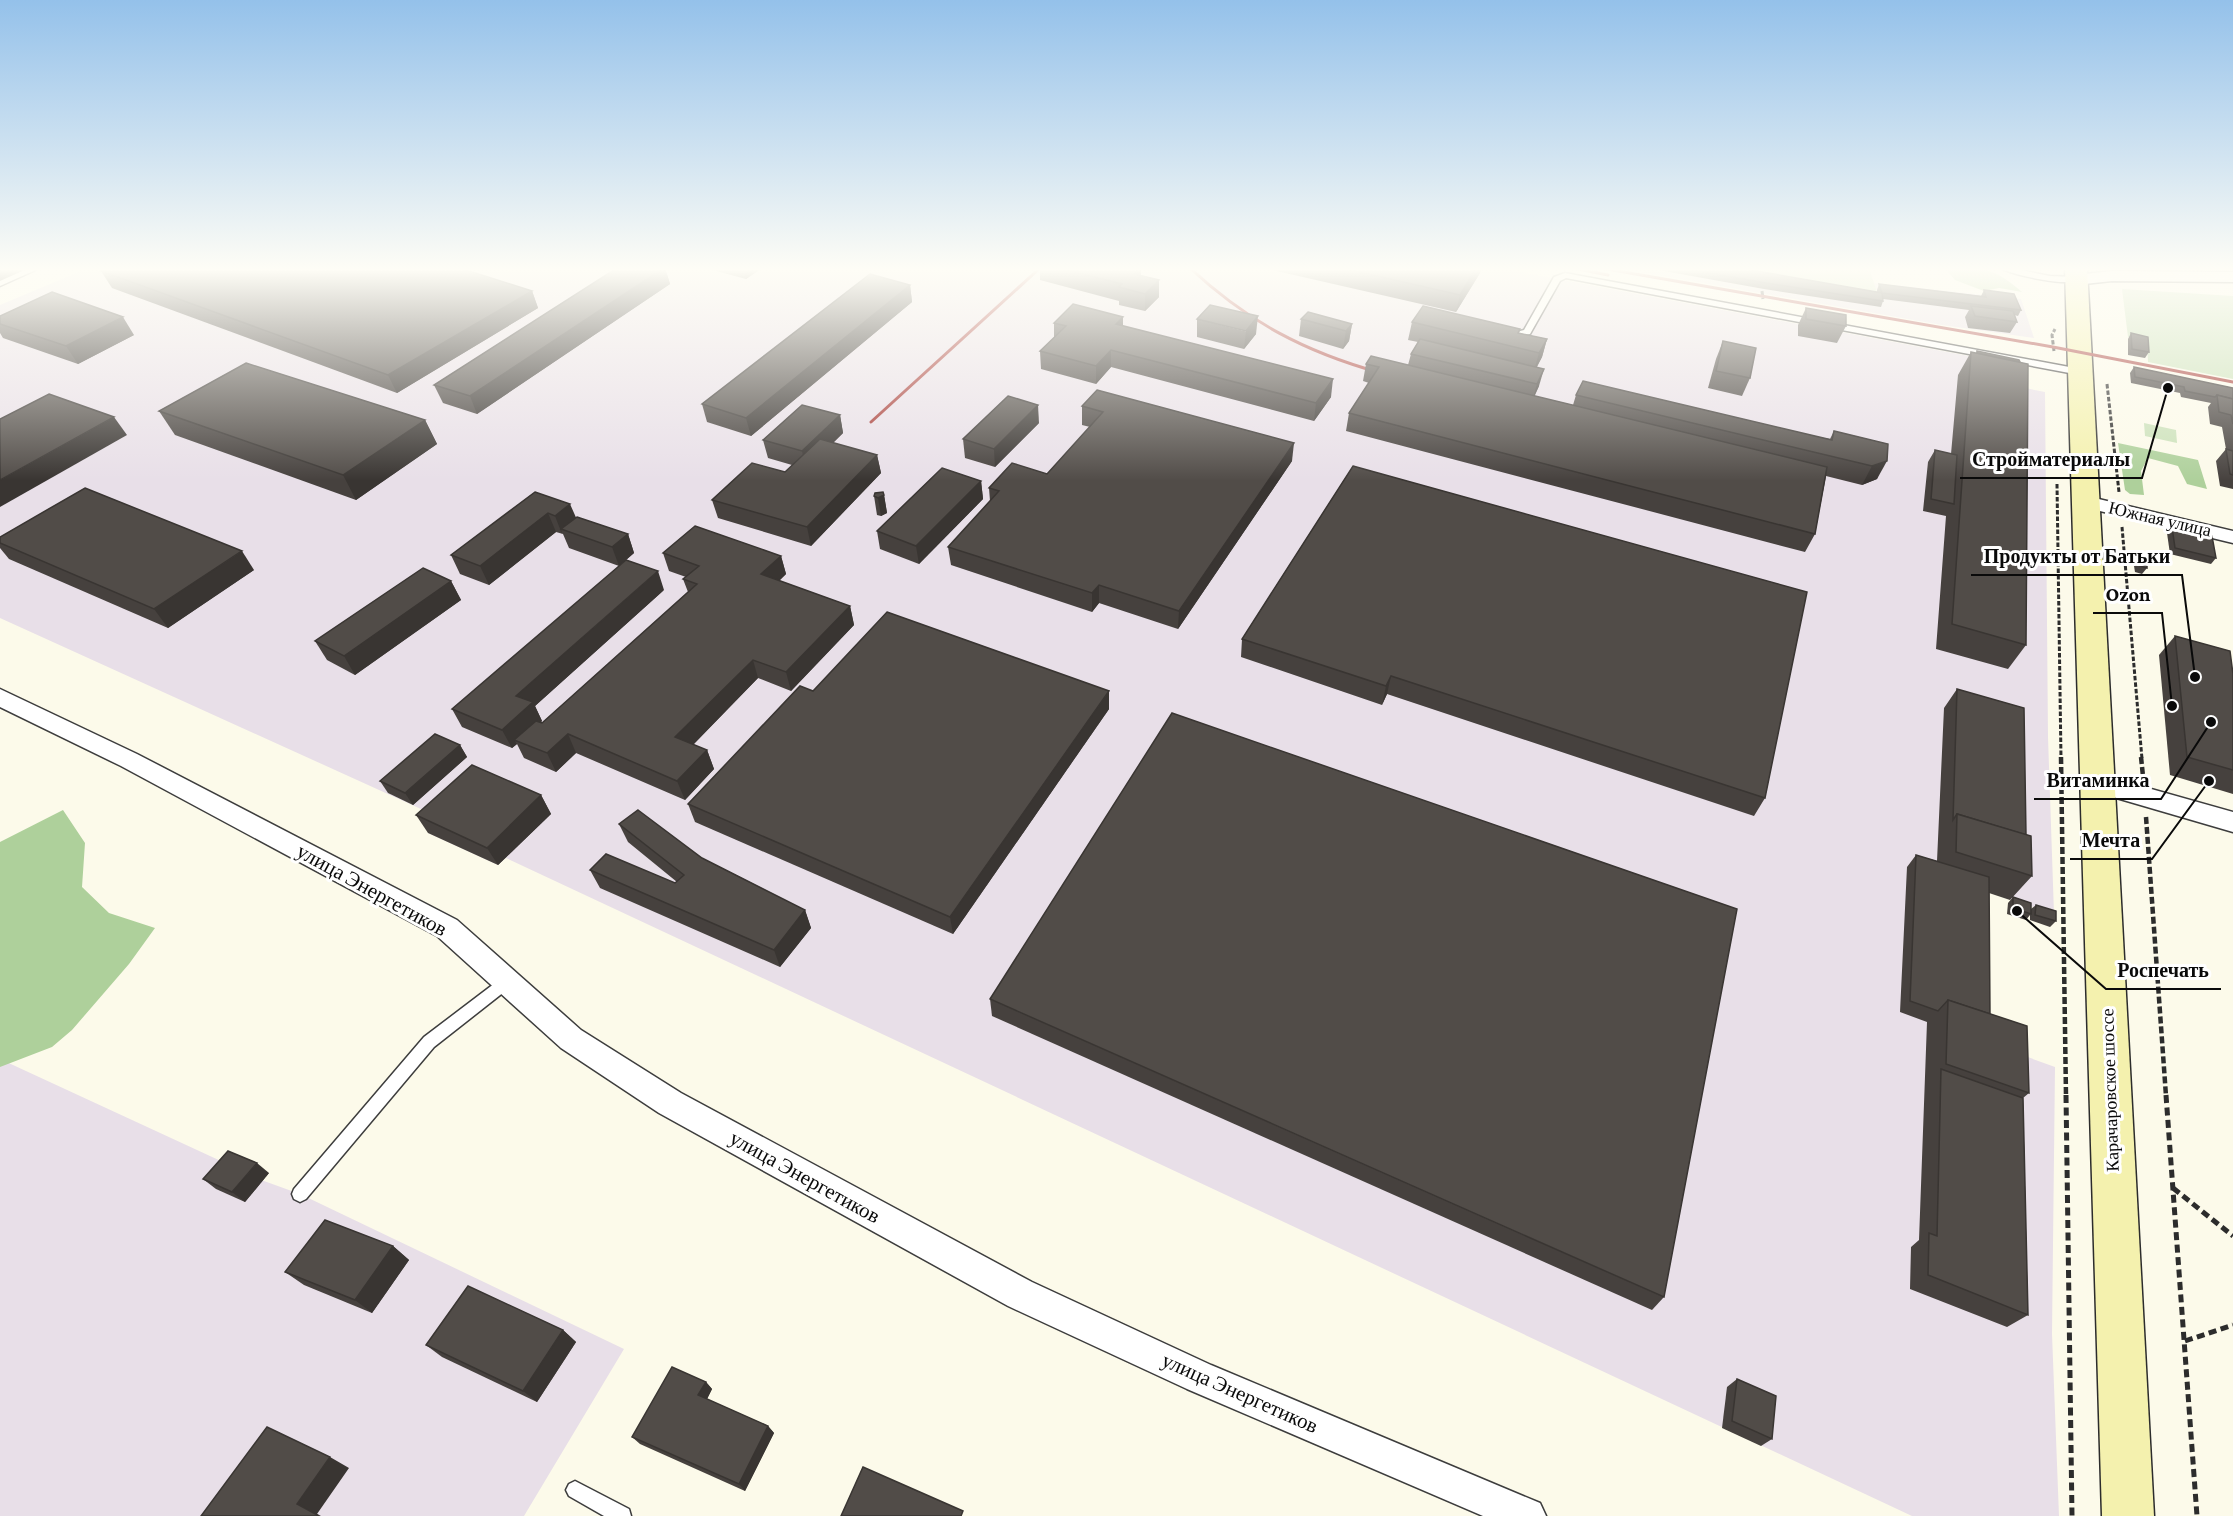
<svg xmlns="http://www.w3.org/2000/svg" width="2233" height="1516" font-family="'Crimson Pro',serif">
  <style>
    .industrial { fill: #e8dfe8 }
    .green { fill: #cbe1b9 }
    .forest { fill: #aed09b }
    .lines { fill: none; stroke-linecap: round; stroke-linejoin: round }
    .lane-casing { stroke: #3d3d3d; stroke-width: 3 }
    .street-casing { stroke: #3d3d3d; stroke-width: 3 }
    .secondary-casing { stroke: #2c2c2c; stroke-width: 3 }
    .path-far2 { stroke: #2c2c2c; stroke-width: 3; stroke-dasharray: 4.5 2; stroke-linecap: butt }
    .path-far1 { stroke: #2c2c2c; stroke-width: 4.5; stroke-dasharray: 7 3; stroke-linecap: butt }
    .path { stroke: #2c2c2c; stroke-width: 5; stroke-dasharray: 8 4.5; stroke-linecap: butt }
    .lane { fill: #fff; fill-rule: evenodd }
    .street { fill: #fff; fill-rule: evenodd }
    .secondary { fill: #f4f1ae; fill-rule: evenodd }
    .rail { stroke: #a63a36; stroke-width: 3 }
    .wall { fill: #46413e }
    .shaded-wall { fill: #393532 }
    .building { fill: #514c48; stroke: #393532; stroke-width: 1.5 }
    .labels { text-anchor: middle; stroke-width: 6; stroke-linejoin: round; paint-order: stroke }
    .street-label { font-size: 18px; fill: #0a0a0a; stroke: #fff }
    .near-street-label { font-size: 21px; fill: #0a0a0a; stroke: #fff }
    .leader { fill: none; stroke: #0a0a0a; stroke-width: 2 }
    .callout-dot { fill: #0a0a0a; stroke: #fff; stroke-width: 2 }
    .callout-label { font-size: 20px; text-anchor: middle; font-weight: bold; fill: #0a0a0a; stroke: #fff; stroke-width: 6; stroke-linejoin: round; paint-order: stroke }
  </style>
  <rect width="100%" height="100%" fill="#fcfaea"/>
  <!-- industrial -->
  <g class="industrial">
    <path d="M88 268H1499L1974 357V378L2045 392 2048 737 2054 914 1979 889 1978 1039 2055 1067 2052 1334 2059 1516H1912L506 858 498 865 428 833 443 819 0 618V305Z"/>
    <path d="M1619 268H1704L1879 298 1874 283 2021 299 2034 338 1942 325Z"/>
    <path d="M0 1059 264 1181 300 1194 624 1349 524 1516H0Z"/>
  </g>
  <!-- green -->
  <g class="green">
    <path d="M1704 268H1869L1879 298Z"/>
    <path d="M2122 289 2233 296V379L2148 362 2147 342 2128 337Z"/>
    <path d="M2144 423 2176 430 2177 443 2145 436Z"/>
  </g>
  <!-- forest -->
  <g class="forest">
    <path d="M1945 268C1983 268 1992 266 2022 292L1999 288 1984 291 1955 280Z"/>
    <path d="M2118 443 2198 460 2207 489 2187 484 2178 466 2148 458 2141 471 2144 495 2130 494 2125 490Z"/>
    <path d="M63 810 85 843 82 887 109 913 155 928 129 964 72 1030 52 1047 0 1067V842Z"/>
  </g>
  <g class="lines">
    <!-- lane casing -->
    <g class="lane-casing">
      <g id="lane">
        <path d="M29 268H40L0 286V281Z"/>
        <path d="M2000 268C2018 268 2033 273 2050 276 2059 277 2071 275 2079 280 2068 287 2013 275 2000 268Z"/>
        <path d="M1565 273 2080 369 2084 372 2080 375 1566 278 1560 281 1530 334 1506 339V335L1524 330 1554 277Z"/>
        <path d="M508 975 513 977 515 981 513 985 434 1047 306 1199 300 1202 294 1199 292 1194 294 1189 424 1037 503 977Z"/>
        <path d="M575 1481 629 1509 631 1516H604L569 1496 566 1490 569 1484Z"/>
      </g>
    </g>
    <!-- street casing -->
    <g class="street-casing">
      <g id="street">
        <path d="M2112 271 2233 272V282L2112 281 2075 285 2067 280 2075 275Z"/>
        <path d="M2086 496 2233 531V543L2079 506 2076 502 2079 498Z"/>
        <path d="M0 689 137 754 457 920 581 1030 681 1093 1032 1282 1211 1365 1540 1503 1546 1516H1483L1187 1389 1008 1306 659 1113 561 1048 437 936 121 766 0 707Z"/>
        <path d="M2098 774 2233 812V832L2089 790 2086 783 2089 776Z"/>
      </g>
    </g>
    <!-- secondary casing -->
    <g class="secondary-casing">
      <path id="secondary" d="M2065 268H2087L2154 1516H2102Z"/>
    </g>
    <!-- path-far2 -->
    <g class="path-far2">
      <path d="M1762 291 1763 299"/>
      <path d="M2054 351 2052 335 2055 329"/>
      <path d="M2107 384 2119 492"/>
      <path d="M2057 484 2061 759"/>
      <path d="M2122 527 2142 759"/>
    </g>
    <!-- path-far1 -->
    <g class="path-far1">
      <path d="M2061 757 2066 1096"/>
      <path d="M2141 757 2143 776"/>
      <path d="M2146 817 2166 1096"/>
    </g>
    <!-- path -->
    <g class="path">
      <path d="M2066 1095 2072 1516"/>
      <path d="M2166 1095 2197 1516"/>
      <path d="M2173 1188 2233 1236"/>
      <path d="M2185 1341 2233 1325"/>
    </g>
    <!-- lane -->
    <use href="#lane" class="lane"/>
    <!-- street -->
    <use href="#street" class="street"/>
    <!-- secondary -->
    <use href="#secondary" class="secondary"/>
    <!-- rail -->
    <g class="rail">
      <path d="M1190 268C1248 322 1305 352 1381 373"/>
      <path d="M1573 268 1608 275"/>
      <path d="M1601 268 2053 347 2233 382"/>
      <path d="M871 422 1040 268"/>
    </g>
  </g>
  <!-- wall -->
  <g class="wall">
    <path d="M617 268H665L670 284 477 414 443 403 434 385Z"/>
    <path d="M705 268H762L746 279Z"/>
    <path d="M1040 268H1141V275L1159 280V297L1145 311 1119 305V301L1040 280Z"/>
    <path d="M1264 268H1481L1480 273 1456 312Z"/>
    <path d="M1647 268H1740L1877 292V290L1879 284 1981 296 1984 290 2021 310 2018 316 2014 315 2017 322 2010 333 1968 328 1965 317 1969 310 1883 299V301L1881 307 1764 289Z"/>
    <path d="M101 271 532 291 538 308 397 393 112 288Z"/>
    <path d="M910 285 912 302 751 436 707 422 702 404Z"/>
    <path d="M1806 308 1846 326 1837 343 1798 336V325Z"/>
    <path d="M0 316 134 335 78 364 3 338 0 333Z"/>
    <path d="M1197 319 1256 334 1244 349 1197 337Z"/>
    <path d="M1301 319 1352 324 1349 341 1343 349 1299 336Z"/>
    <path d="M1412 322 1520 329 1519 333 1547 339 1542 357 1537 367 1539 386 1534 396 1573 405 1576 395 1830 439 1834 431 1888 444 1877 479 1862 485 1826 476 1815 534 1805 552 1346 431 1349 413 1369 383 1363 381 1366 364 1408 365 1411 354 1418 342 1408 340Z"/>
    <path d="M1054 323 1123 326 1331 397 1314 421 1111 367 1096 384 1041 369 1040 351 1054 338Z"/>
    <path d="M2131 333 2149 352 2145 358 2128 355V339Z"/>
    <path d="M1723 341 1750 378 1742 396 1708 388 1716 359Z"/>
    <path d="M1977 351 2026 645 2008 669 1936 649 1946 516 1923 511 1928 462 1935 450 1951 454 1958 375 1971 352 1976 353Z"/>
    <path d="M2134 367 2233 388V489L2220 486 2216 461 2226 449 2222 427 2210 424 2208 407 2211 403 2181 397 2180 393 2131 383 2130 373Z"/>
    <path d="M1082 406 1292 461 1178 629 1099 603 1092 612 951 565 948 547 990 501 989 488 1047 474 1090 427 1082 425Z"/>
    <path d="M159 411 425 420 437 444 356 500 175 435Z"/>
    <path d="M840 415 843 433 833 443 877 455 881 473 811 546 718 518 712 500 785 472 792 465 768 458 763 440Z"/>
    <path d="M1039 423 995 467 965 458 963 439Z"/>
    <path d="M1353 466 1765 798 1754 816 1387 694 1382 705 1241 657 1242 639Z"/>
    <path d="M981 481 983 499 919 564 880 549 877 531Z"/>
    <path d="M535 492 576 518 628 534 634 553 619 566 569 548 563 534 556 532 489 585 460 574 451 555Z"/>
    <path d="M884 495 887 513 881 516 877 515 874 496Z"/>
    <path d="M2172 527 2216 558 2211 564 2170 554 2167 533Z"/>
    <path d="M0 537 254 570 168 628 9 559 0 548Z"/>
    <path d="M663 553 781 556 786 574 779 581 850 606 854 625 791 691 758 678 693 745 707 750 714 769 685 800 576 753 556 772 524 758 517 744 512 748 462 727 452 709 664 590 535 706 542 721 540 723H542L688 592 683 579 686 577 669 571Z"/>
    <path d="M2139 560 2147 568 2142 574 2135 572 2134 566Z"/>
    <path d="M451 581 461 600 355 675 327 660 315 641Z"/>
    <path d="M2175 636 2233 674V794L2170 775 2159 655Z"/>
    <path d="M1957 689 2026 835 2032 876 2010 900 1989 893 1990 1014 2029 1093 2023 1098 2028 1315 2007 1327 1910 1289 1911 1247 1919 1240 1927 1022 1900 1012 1907 867 1916 855 1937 861 1944 708Z"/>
    <path d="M813 691 1109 709 953 934 695 822 688 804Z"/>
    <path d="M460 745 467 757 413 805 388 793 380 781Z"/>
    <path d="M541 795 551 814 498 865 428 833 416 815Z"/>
    <path d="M619 824 702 858 805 910 811 928 780 967 600 888 590 870 675 883 677 882 628 842Z"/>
    <path d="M2013 897 2031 909 2036 905 2056 921 2050 927 2030 920V915L2026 920 2007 914 2008 903Z"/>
    <path d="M990 999 1664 1297 1652 1310 992 1016Z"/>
    <path d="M269 1173 245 1202 216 1189 203 1179Z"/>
    <path d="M393 1246 409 1260 372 1313 304 1285 285 1272Z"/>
    <path d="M563 1330 576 1342 537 1402 442 1357 426 1345Z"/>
    <path d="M1737 1379 1772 1439 1761 1446 1722 1428 1727 1387Z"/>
    <path d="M706 1382 712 1389 707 1399 768 1426 774 1433 745 1491 640 1444 632 1437Z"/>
  </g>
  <!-- shaded-wall -->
  <g class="shaded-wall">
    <path d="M11 268H29L0 280V273Z"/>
    <path d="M664 268H665L670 284 477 414 470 396Z"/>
    <path d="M744 268H762L746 279Z"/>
    <path d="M1139 268H1141V283L1134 274Z"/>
    <path d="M1476 268H1481L1480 273 1456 312 1460 295Z"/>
    <path d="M1159 280V297L1145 311V294Z"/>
    <path d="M910 285 912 302 751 436 746 418Z"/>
    <path d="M532 291 538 308 397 393 388 375Z"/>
    <path d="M1258 316 1256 334 1244 349 1246 331Z"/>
    <path d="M123 317 134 335 78 364 66 346Z"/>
    <path d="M1123 317V334L1116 324Z"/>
    <path d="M1352 324 1349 341 1343 349 1346 331Z"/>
    <path d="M1547 339 1542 357 1534 371 1539 353Z"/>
    <path d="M1111 350V367L1096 384V366Z"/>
    <path d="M1544 369 1539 386 1532 402 1537 384Z"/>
    <path d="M1333 379 1331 397 1314 421 1316 403Z"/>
    <path d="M1038 405 1039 423 995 467 994 449Z"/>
    <path d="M840 415 843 433 806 469 802 451Z"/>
    <path d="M114 417 127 435 0 507V480Z"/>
    <path d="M425 420 437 444 356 500 343 475Z"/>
    <path d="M1294 443 1292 461 1178 629 1179 611Z"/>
    <path d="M877 455 881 473 811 546 807 527Z"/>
    <path d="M1887 461 1877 479 1862 485 1872 466Z"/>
    <path d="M981 481 983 499 919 564 916 546Z"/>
    <path d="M884 495 887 513 881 516 878 498Z"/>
    <path d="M570 504 578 522 561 529 562 534 555 516Z"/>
    <path d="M548 513 556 532 489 585 480 566Z"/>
    <path d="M628 534 634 553 619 566 612 547Z"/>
    <path d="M242 551 254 570 168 628 154 609Z"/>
    <path d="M781 556 786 574 766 593 761 574Z"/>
    <path d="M658 571 664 590 535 706 542 721 519 742 514 740 517 744 512 748 502 730 516 696Z"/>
    <path d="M451 581 461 600 355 675 344 656Z"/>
    <path d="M1099 585V603L1092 612V593Z"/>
    <path d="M850 606 854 625 791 691 786 672Z"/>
    <path d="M753 660 758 678 682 756 675 737Z"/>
    <path d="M1391 676 1387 694 1382 705 1386 686Z"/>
    <path d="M1109 691V709L953 934 950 917Z"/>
    <path d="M568 734 576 753 556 772 547 753Z"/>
    <path d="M460 745 467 757 413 805 405 793Z"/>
    <path d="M707 750 714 769 685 800 677 781Z"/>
    <path d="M541 795 551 814 498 865 487 848Z"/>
    <path d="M805 910 811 928 780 967 774 950Z"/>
    <path d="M257 1163 269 1173 245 1202 232 1192Z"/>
    <path d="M393 1246 409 1260 372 1313 355 1300Z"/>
    <path d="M563 1330 576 1342 537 1402 523 1391Z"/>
    <path d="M706 1382 712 1389 705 1403 698 1395Z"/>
    <path d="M768 1426 774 1433 745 1491 739 1484Z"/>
    <path d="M330 1457 349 1468 317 1514 321 1516H319L297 1504Z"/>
  </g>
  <!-- building -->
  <g class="building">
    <path d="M0 268H11L0 273Z"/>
    <path d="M107 268H460L532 291 388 375 101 271Z"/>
    <path d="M617 268H664L470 396 434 385Z"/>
    <path d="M1059 268H1139L1134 274 1159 280 1145 294 1119 287 1122 284Z"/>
    <path d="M1342 268H1476L1460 295Z"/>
    <path d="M1681 268H1740L1882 293 1883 301 1766 283Z"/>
    <path d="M870 274 910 285 746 418 702 404Z"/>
    <path d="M1879 284 1986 297 1984 290 2014 294 2021 310 1882 293Z"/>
    <path d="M52 292 123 317 66 346 0 324V316Z"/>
    <path d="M1073 304 1123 317 1116 324 1333 379 1316 403 1111 350 1096 366 1040 351 1066 326 1054 323Z"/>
    <path d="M1210 305 1258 316 1246 331 1197 319Z"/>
    <path d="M1423 306 1520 329 1518 333 1547 339 1539 353 1412 322Z"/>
    <path d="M1971 306 2013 311 2017 322 1975 316Z"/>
    <path d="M1806 308 1846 315V326L1806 319Z"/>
    <path d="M1308 312 1352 324 1346 331 1301 319Z"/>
    <path d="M2131 333 2148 337 2149 352 2132 349Z"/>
    <path d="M1420 339 1544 369 1537 384 1411 354Z"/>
    <path d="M1723 341 1756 348 1750 378 1716 371Z"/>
    <path d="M1977 351 2019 360 2020 362 1977 353Z"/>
    <path d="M1971 352 2028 364 2026 645 1952 624Z"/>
    <path d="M1371 356 1827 467 1815 534 1349 413 1379 367 1366 364Z"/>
    <path d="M246 363 425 420 343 475 159 411Z"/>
    <path d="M2134 367 2233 388V399L2217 395 2215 397 2185 391 2184 387 2135 377Z"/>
    <path d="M1583 381 1832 440 1834 431 1888 444 1887 461 1872 466 1576 395Z"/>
    <path d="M1097 390 1294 443 1179 611 1099 585 1092 593 948 547 999 491 989 488 1012 463 1047 474 1103 412 1082 406Z"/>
    <path d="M49 394 114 417 0 480V419Z"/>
    <path d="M2217 395 2233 399V424L2231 415 2219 412Z"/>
    <path d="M1008 396 1038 405 994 449 963 439Z"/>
    <path d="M802 405 840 415 802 451 763 440Z"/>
    <path d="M820 439 877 455 807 527 712 500 752 463 785 472Z"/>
    <path d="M2226 449 2233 451V475L2230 474Z"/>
    <path d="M1935 450 1957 455 1954 504 1931 499Z"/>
    <path d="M1353 466 1807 592 1765 798 1391 676 1386 686 1242 639Z"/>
    <path d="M942 468 981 481 916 546 877 531Z"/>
    <path d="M85 488 242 551 154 609 0 543V537Z"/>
    <path d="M535 492 570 504 555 516 548 513 480 566 451 555Z"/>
    <path d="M883 492 884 495 878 498 874 496 875 493Z"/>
    <path d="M577 517 628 534 612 547 561 529Z"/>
    <path d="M695 526 781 556 761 574 850 606 786 672 753 660 675 737 707 750 677 781 568 734 547 753 514 740 536 721 542 723 697 584 683 579 699 566 663 553Z"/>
    <path d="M2172 527 2212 536 2216 558 2175 548Z"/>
    <path d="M626 560 658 571 516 696 533 702 502 730 452 709Z"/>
    <path d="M2139 560 2147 562V568L2140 566Z"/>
    <path d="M423 568 451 581 344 656 315 641Z"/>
    <path d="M887 612 1109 691 950 917 688 804 800 686 813 691Z"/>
    <path d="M2175 636 2230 651 2233 674V770L2187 757Z"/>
    <path d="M1957 689 2024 708 2026 835 1957 814 1953 820Z"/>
    <path d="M1172 713 1737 909 1664 1297 990 999Z"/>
    <path d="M435 734 460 745 405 793 380 781Z"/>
    <path d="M472 765 541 795 487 848 416 815Z"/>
    <path d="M638 810 702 858 805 910 774 950 590 870 606 854 675 883 684 875 619 824Z"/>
    <path d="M1957 814 2031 836 2032 876 1956 852Z"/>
    <path d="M1916 855 1989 877 1990 1014 1948 1000 1938 1011 1910 1001Z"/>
    <path d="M2013 897 2031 903V914L2013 908Z"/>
    <path d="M2036 905 2056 911V921L2035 915Z"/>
    <path d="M1948 1000 2027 1026 2029 1093 1946 1064Z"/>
    <path d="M1941 1069 2023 1098 2028 1315 1928 1275 1929 1233 1937 1236Z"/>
    <path d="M228 1151 257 1163 232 1192 203 1179Z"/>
    <path d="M325 1220 393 1246 355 1300 285 1272Z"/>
    <path d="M468 1286 563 1330 523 1391 426 1345Z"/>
    <path d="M672 1367 706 1382 698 1395 768 1426 739 1484 632 1437Z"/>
    <path d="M1737 1379 1776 1396 1772 1439 1732 1421Z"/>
    <path d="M267 1427 330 1457 297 1504 319 1516H201Z"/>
    <path d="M863 1467 963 1511 961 1516H841Z"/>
  </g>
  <!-- sky -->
  <linearGradient id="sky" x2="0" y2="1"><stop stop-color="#94c1ea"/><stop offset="0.56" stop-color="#fefdf6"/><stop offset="1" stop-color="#fefdf6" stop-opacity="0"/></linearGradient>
  <rect width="2233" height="481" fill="url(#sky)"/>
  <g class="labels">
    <!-- street labels -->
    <g class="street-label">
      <text transform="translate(2160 519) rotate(13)" y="6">Южная улица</text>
      <text transform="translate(2110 1090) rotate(-92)" y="6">Карачаровское шоссе</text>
    </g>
    <!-- near-street labels -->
    <g class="near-street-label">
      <text transform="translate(372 890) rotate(29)" y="7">улица Энергетиков</text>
      <text transform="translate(805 1177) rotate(29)" y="7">улица Энергетиков</text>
      <text transform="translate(1240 1393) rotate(24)" y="7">улица Энергетиков</text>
    </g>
  </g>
  <!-- callouts -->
  <path class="leader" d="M2168 388L2142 478H1960M2195 677L2182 575H1971M2172 706L2162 613H2093M2211 722L2161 799H2034M2209 781L2152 859H2070M2017 911L2106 989H2221"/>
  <g class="callout-dot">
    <circle cx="2168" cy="388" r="6"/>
    <circle cx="2195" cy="677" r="6"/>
    <circle cx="2172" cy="706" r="6"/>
    <circle cx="2211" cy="722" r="6"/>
    <circle cx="2209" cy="781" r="6"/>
    <circle cx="2017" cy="911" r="6"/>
  </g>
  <g class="callout-label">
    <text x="2051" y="466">Стройматериалы</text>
    <text x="2077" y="563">Продукты от Батьки</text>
    <text x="2128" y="601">Ozon</text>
    <text x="2098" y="787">Витаминка</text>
    <text x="2111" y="847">Мечта</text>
    <text x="2163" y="977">Роспечать</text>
  </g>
</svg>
